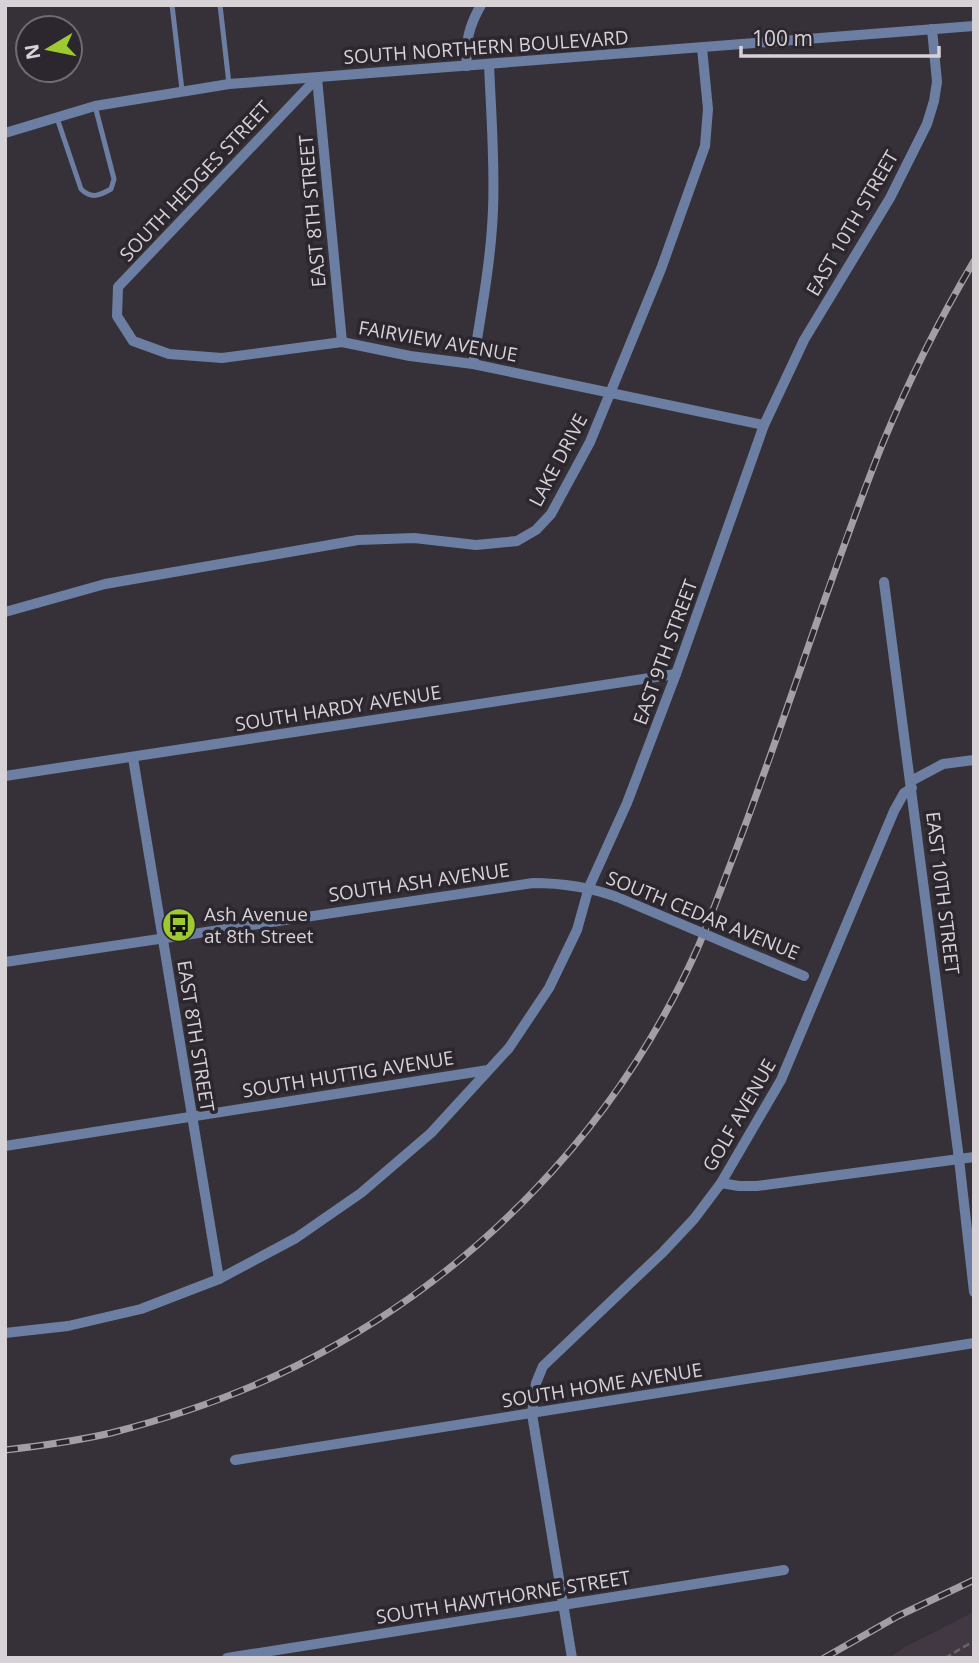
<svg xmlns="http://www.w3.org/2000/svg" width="979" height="1663" font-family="'Open Sans',sans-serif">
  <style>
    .built { fill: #423844 }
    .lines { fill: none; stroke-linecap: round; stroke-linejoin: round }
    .path { stroke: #68636a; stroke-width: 2.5; stroke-dasharray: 7 3.5; stroke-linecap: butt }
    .service { stroke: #6c7fa2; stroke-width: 5 }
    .minor { stroke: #6c7fa2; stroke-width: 10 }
    .rail-casing { stroke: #a29ea3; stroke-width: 7 }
    .rail { stroke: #2c272e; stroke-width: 4.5; stroke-dasharray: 13; stroke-linecap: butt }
    .minor-bridge { stroke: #6c7fa2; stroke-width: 10 }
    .labels { text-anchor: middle; stroke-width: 7; stroke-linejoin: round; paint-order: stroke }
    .street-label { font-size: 19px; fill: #d6d2d6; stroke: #2c272e }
    .poi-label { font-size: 19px; fill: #d6d2d6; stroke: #2c272e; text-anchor: start }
  </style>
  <rect width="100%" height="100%" fill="#363138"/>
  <!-- built -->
  <path class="built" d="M974 1612V1658H889L905 1647Z"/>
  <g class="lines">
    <!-- path -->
    <path class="path" d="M945 1658 974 1641"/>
    <!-- service -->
    <g class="service">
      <path d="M172 5 182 90"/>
      <path d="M220 5 229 84"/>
      <path d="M57 118 81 189C91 199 99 196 111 189L114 179 95 106"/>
    </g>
    <!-- minor -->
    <g class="minor">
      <path d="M467 66C465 42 469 26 481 5"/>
      <path d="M317 78 118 287 117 316 133 341 169 354 222 358 342 342 410 356 473 364 764 425"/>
      <path d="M317 78 342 342"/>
      <path d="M5 133 95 106 229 84 974 26"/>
      <path d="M473 364C481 313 491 261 493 210 495 161 491 113 489 64"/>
      <path d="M884 582 959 1159 974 1292"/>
      <path d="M5 612 105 584 358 540 414 538 476 545 517 541 536 530 551 514 590 442 661 269 705 146 708 109 702 48"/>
      <path d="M133 758 219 1279"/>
      <path d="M5 776 676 674"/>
      <path d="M911 781 943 764 974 760"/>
      <path d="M5 962 533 883C564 883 589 887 617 897"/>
      <path d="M5 1146 488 1070"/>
      <path d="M721 1183 739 1186H757L974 1157"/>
      <path d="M5 1333 68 1326 141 1309 219 1279 296 1238 361 1193 431 1133 509 1048 549 988 577 930 589 887 627 803 676 674 764 425 804 340 890 198 927 124 934 101 937 82 932 29"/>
      <path d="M235 1460 974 1343"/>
      <path d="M227 1658 784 1570"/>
      <path d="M572 1658 532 1414 536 1383 543 1366 663 1252 694 1219 721 1183 781 1080 894 811 904 793 912 788"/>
    </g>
    <!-- rail casing -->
    <g class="rail-casing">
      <g id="rail">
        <path d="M5 1450C40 1446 76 1441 111 1433 173 1417 238 1395 296 1366 473 1278 618 1128 698 947 711 917 722 886 734 855 786 719 828 580 882 445 908 382 939 320 974 261"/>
        <path d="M824 1658 898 1616 974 1580"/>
      </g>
    </g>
    <!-- rail -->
    <use href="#rail" class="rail"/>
    <!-- minor-bridge -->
    <path class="minor-bridge" d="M617 897 804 976"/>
  </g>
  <!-- icons -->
  <defs>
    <g id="bus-disc" transform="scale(1.75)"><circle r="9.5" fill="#9dca30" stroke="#2c272e"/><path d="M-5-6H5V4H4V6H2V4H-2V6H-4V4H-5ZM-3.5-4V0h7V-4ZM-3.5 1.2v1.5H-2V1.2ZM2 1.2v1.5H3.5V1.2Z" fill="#111"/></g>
  </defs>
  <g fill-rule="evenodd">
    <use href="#bus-disc" x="179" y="925"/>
  </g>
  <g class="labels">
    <!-- street labels -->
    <g class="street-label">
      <text transform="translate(486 47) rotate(-4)" y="7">SOUTH NORTHERN BOULEVARD</text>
      <text transform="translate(195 181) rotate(-47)" y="7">SOUTH HEDGES STREET</text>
      <text transform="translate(312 211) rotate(-95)" y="7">EAST 8TH STREET</text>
      <text transform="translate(852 223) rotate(-60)" y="7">EAST 10TH STREET</text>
      <text transform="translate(438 341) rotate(10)" y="7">FAIRVIEW AVENUE</text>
      <text transform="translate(558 460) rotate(-62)" y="7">LAKE DRIVE</text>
      <text transform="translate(665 652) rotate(-70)" y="7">EAST 9TH STREET</text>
      <text transform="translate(338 708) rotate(-9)" y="7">SOUTH HARDY AVENUE</text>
      <text transform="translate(419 882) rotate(-8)" y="7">SOUTH ASH AVENUE</text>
      <text transform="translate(943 893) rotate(83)" y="7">EAST 10TH STREET</text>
      <text transform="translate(703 915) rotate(22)" y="7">SOUTH CEDAR AVENUE</text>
      <text transform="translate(196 1036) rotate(81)" y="7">EAST 8TH STREET</text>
      <text transform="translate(348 1074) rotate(-9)" y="7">SOUTH HUTTIG AVENUE</text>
      <text transform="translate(739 1115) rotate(-60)" y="7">GOLF AVENUE</text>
      <text transform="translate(602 1385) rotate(-9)" y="7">SOUTH HOME AVENUE</text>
      <text transform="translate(503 1597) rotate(-9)" y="7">SOUTH HAWTHORNE STREET</text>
    </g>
    <!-- poi labels -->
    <g class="poi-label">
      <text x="204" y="921">Ash Avenue<tspan x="204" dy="22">at 8th Street</tspan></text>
    </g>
  </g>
  <!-- border -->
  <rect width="979" height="1663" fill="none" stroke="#d6d2d6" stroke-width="14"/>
  <!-- north arrow -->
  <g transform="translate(49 49) rotate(260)"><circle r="33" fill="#2c272e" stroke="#706b71" stroke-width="2"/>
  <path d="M0-5L12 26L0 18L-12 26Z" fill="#9dca30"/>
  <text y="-10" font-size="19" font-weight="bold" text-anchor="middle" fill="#d6d2d6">N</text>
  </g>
  <!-- scale -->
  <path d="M741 46v10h198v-10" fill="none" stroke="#d6d2d6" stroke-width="3.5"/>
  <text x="752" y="46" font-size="21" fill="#d6d2d6" stroke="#2c272e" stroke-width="5" paint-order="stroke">100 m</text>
</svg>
